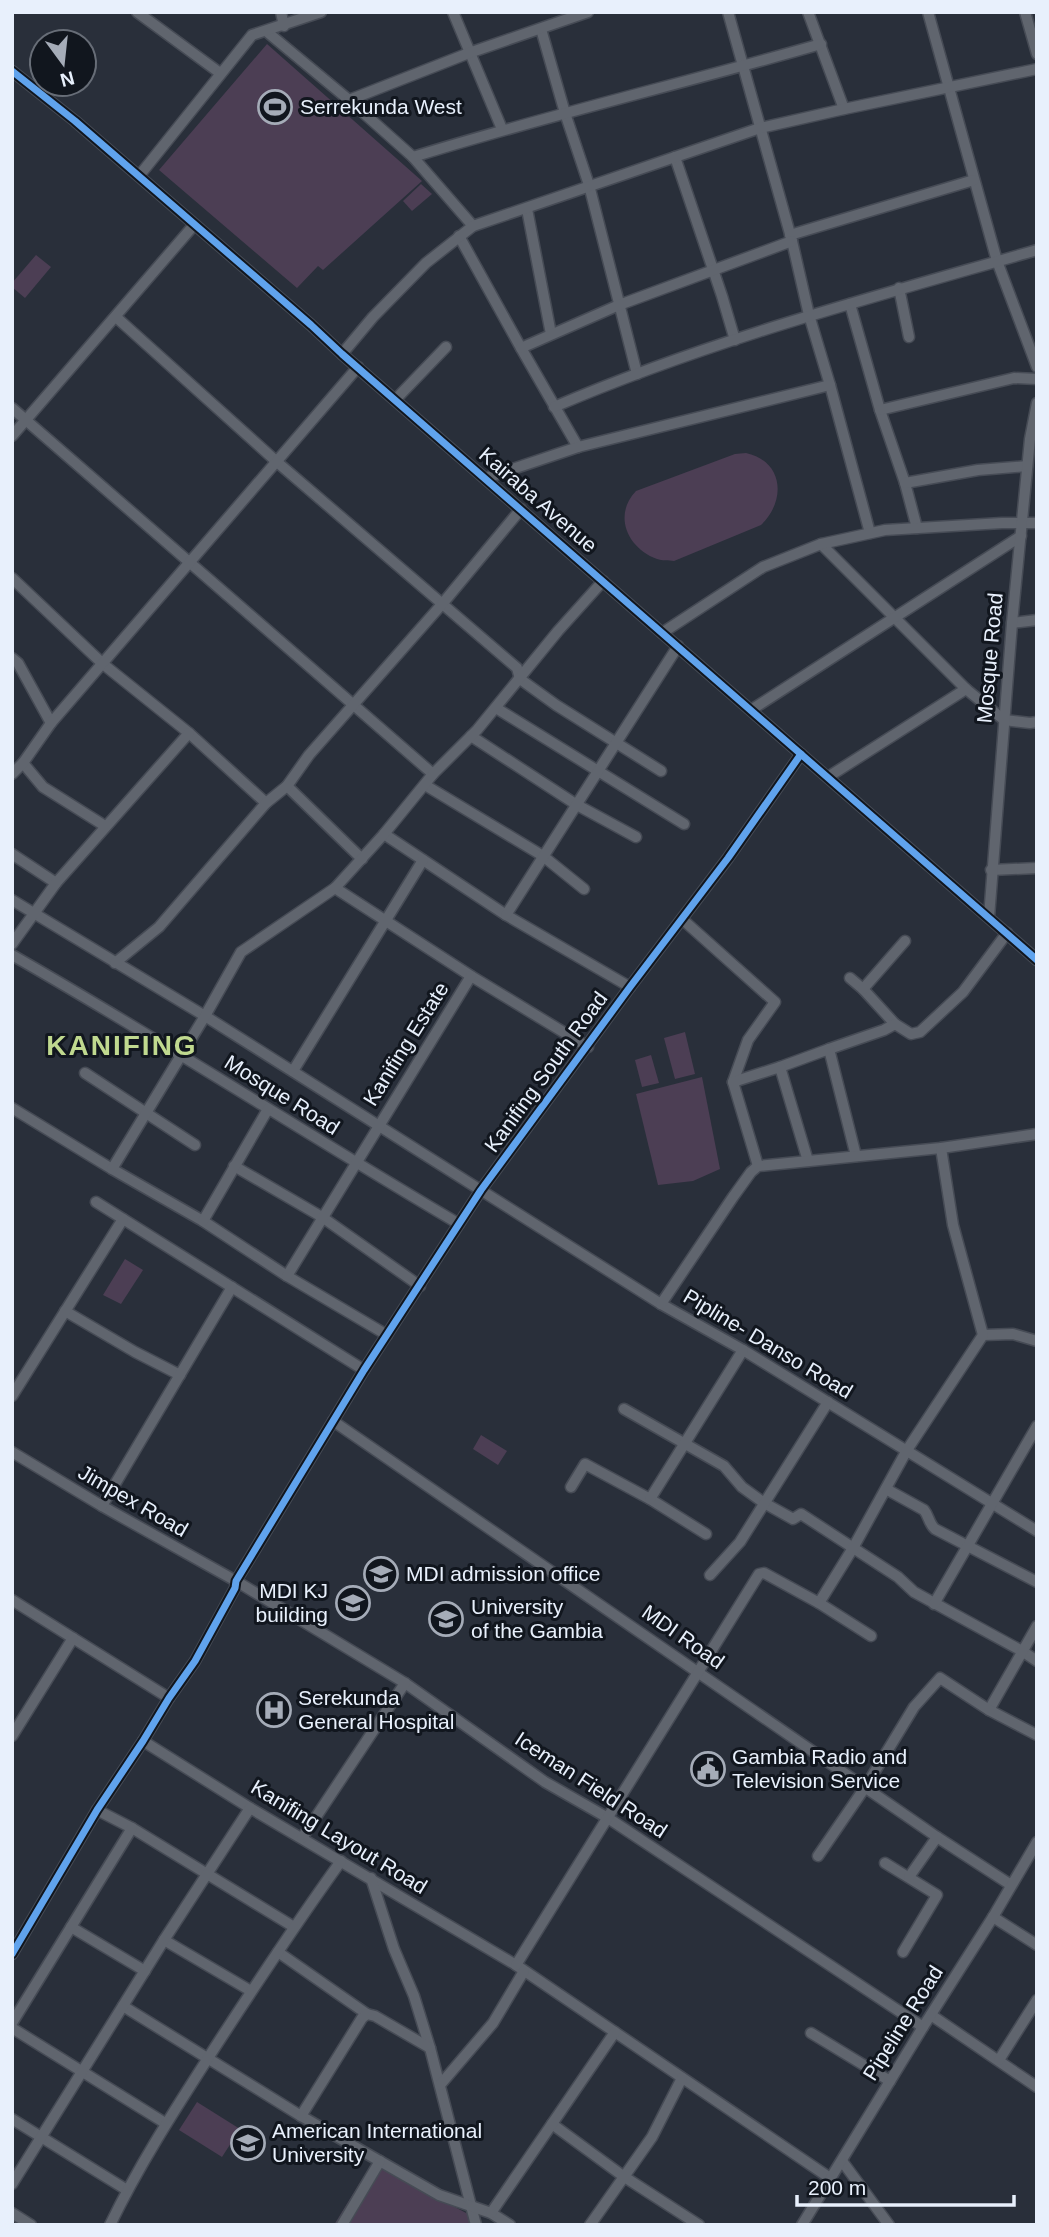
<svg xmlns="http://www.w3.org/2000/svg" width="1049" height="2237" font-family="Helvetica,sans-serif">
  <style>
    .green { fill: #4c3e54 }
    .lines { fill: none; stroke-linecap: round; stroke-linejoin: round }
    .minor-casing { stroke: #464b55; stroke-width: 13 }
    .minor { stroke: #60656e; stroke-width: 10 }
    .cycleway-casing { stroke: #11161e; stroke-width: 11 }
    .cycleway { stroke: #60a3ed; stroke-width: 7 }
    .labels { text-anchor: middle; stroke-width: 6; stroke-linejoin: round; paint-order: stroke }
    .poi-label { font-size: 21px; fill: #e8f0fc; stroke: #11161e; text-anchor: start }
    .street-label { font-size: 21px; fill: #e8f0fc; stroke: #11161e }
    .district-label { font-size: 28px; font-weight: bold; letter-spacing: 2px; fill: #c0d98f; stroke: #11161e }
  </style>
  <rect width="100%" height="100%" fill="#292f3a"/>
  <!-- green -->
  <g class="green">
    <path d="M267 44 422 181 323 270 318 266 297 288 159 170Z"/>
    <path d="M421 184 432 194 412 211 403 201Z"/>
    <path d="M36 255 51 267 25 298 12 287V283Z"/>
    <path d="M746 453C783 461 787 500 761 525L674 561C669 560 662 561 657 559 627 548 613 515 636 491L735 454Z"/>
    <path d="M685 1032 695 1074 675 1079 664 1038Z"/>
    <path d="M651 1055 659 1083 642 1087 635 1060Z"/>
    <path d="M702 1077 720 1169 693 1181 658 1185 636 1094Z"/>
    <path d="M125 1259 143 1270 121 1304 103 1295Z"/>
    <path d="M481 1435 507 1451 498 1465 473 1449Z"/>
    <path d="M197 2102 240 2129 222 2157 179 2130Z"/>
    <path d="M372 2163 468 2214 470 2225H334Z"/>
  </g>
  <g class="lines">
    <!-- minor casing -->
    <g class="minor-casing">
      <g id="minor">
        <path d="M137 12 220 73"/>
        <path d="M281 12 284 26"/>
        <path d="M453 12 502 129"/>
        <path d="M728 12 792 241 809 315 830 385 870 533"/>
        <path d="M808 12 844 109"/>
        <path d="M928 12 997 261 1037 367"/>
        <path d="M1025 12 1037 54"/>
        <path d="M541 29 565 113 589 185 637 374"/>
        <path d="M266 31 349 100 413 157 473 226"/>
        <path d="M12 71 75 121 311 325 342 354 1037 960"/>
        <path d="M349 100 469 53 588 12"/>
        <path d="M413 157C548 115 685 83 821 44"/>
        <path d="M675 157 722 296 735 340"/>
        <path d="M139 176 252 35 321 12"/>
        <path d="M527 209 551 334"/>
        <path d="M790 235 974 180"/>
        <path d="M459 236 521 348 578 447"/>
        <path d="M899 288 909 337"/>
        <path d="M850 304 880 410 905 483 917 528"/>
        <path d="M116 317 277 462 517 668 520 679 556 705 661 771"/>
        <path d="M521 348 619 305 792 241"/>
        <path d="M342 354 373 317 426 263 473 226 760 128 844 109 1037 69"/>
        <path d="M395 400 446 347"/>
        <path d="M554 407C710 340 874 297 1037 250"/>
        <path d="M12 408 433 774"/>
        <path d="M880 410 1014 378 1037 379"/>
        <path d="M12 436 194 225"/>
        <path d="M486 478 578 447 830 385"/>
        <path d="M905 483 978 470 1027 466"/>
        <path d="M821 544 966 689 1004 720 1030 723 1037 722"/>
        <path d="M12 578 103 664 189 733 266 803"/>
        <path d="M1012 623 1037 620"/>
        <path d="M662 633 763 567 821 544 885 530 1002 523H1037"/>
        <path d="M12 658 18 663 51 723"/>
        <path d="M496 708 684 824"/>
        <path d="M751 710 1021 536"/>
        <path d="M471 736 577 805 636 837"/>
        <path d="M23 763 43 787 105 826"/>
        <path d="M12 774 23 763 51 723 358 367"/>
        <path d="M828 777 966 689"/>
        <path d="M425 785 543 856 584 889"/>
        <path d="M287 786 362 859"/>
        <path d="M384 834 506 915 630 987"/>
        <path d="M12 854 56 883"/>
        <path d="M991 870 1037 868"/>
        <path d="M335 888 471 976 588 1047"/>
        <path d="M12 900 205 1016 661 1304 743 1350 1037 1531"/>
        <path d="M506 915 678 646"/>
        <path d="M989 917 1012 623 1030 439 1037 403"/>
        <path d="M682 919 775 1002 748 1040 733 1082"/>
        <path d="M12 944 56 883 189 733"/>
        <path d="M12 955C163 1041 309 1136 459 1224"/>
        <path d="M115 963 159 927 266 803 287 786 309 755 443 603 521 509"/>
        <path d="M850 978 863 989 895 1024"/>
        <path d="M863 989 905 941"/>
        <path d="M829 1049 884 1030 895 1024 911 1034 920 1032 963 992 1007 933"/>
        <path d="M780 1067 829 1049 856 1156"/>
        <path d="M293 1071 423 860"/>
        <path d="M85 1073 195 1145"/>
        <path d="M12 1108 112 1169 203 1221 287 1276 387 1335"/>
        <path d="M234 1166 322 1217 420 1286"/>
        <path d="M758 1166 733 1082 780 1067 808 1161"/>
        <path d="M112 1169 205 1016 241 952 335 888 384 834 433 774 477 730 558 631 603 581"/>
        <path d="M96 1202 364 1370"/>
        <path d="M203 1221 268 1109"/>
        <path d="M287 1276 471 976"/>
        <path d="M661 1304 733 1197 751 1172 758 1166 941 1148 1037 1134"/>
        <path d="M65 1311 135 1352 180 1375"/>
        <path d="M983 1335 1013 1334 1037 1341"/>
        <path d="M12 1396 123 1219"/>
        <path d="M624 1409 724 1466 742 1487 764 1503 793 1519 801 1514 898 1577 914 1592 1022 1651 1037 1661"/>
        <path d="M333 1421 937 1837 1011 1885"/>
        <path d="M12 1452 102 1506 236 1581 405 1683 545 1782 608 1818 923 2027"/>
        <path d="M571 1487 585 1464 650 1499 706 1534"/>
        <path d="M886 1489 924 1510C929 1516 929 1524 935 1529L1037 1582"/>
        <path d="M650 1499 743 1350"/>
        <path d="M102 1506 232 1287"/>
        <path d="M710 1575 740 1542 828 1402"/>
        <path d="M12 1600 169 1698"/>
        <path d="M819 1603 853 1548 907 1450 983 1335 953 1225 941 1148"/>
        <path d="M934 1604 1037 1426"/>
        <path d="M989 1710 1037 1626"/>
        <path d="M12 1736 73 1638"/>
        <path d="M143 1741 250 1808 516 1965 830 2178"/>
        <path d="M97 1810 132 1828 294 1927"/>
        <path d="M302 1838 405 1683"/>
        <path d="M818 1856 866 1786 914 1707 940 1678 989 1710 1037 1735"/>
        <path d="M885 1863 937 1895 903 1952"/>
        <path d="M909 1877 937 1837"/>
        <path d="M371 1878 394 1949 414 1996 430 2048 476 2225"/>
        <path d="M993 1917 1037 1945"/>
        <path d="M71 1927 145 1971"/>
        <path d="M164 1940 251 1991"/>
        <path d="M278 1952 367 2014"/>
        <path d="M12 1954 97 1810 143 1741 169 1698 195 1661 235 1588 236 1581 364 1370 481 1190 630 987 728 858 801 754"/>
        <path d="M516 1965 759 1574 764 1573 819 1603 871 1636"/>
        <path d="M123 2006 301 2116 439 2195 491 2213 510 2225"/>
        <path d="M931 2015 1037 2087"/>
        <path d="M12 2023 132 1828"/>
        <path d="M12 2028 165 2123"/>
        <path d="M811 2033 890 2081"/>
        <path d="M999 2060 1037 2000"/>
        <path d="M440 2085 493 2023 524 1971"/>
        <path d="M301 2116 362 2018 367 2014 375 2016 430 2048"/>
        <path d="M12 2119 127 2190"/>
        <path d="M552 2124 623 2176 699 2225"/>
        <path d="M842 2161 889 2225"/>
        <path d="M12 2184 164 1940 250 1808"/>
        <path d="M12 2213 31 2225"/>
        <path d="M491 2213 615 2032"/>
        <path d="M110 2225C139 2165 174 2111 210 2055 252 1990 295 1925 341 1861"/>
        <path d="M342 2225 380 2161"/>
        <path d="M590 2225 652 2137 682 2078"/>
        <path d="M802 2225 923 2027 993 1917 1037 1842"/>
      </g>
    </g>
    <!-- minor -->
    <use href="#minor" class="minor"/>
    <!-- cycleway casing -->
    <g class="cycleway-casing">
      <g id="cycleway">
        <path d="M12 71 75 121 311 325 342 354 1037 960"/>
        <path d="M12 1954 97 1810 143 1741 169 1698 195 1661 235 1588 236 1581 364 1370 481 1190 630 987 728 858 801 754"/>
      </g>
    </g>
    <!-- cycleway -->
    <use href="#cycleway" class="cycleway"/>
  </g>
  <!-- icons -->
  <defs>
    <g id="stadium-ring" transform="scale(1.75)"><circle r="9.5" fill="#11161e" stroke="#a5acb8" stroke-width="1.5"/><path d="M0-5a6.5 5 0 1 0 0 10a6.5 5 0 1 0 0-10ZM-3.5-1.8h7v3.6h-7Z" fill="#a5acb8"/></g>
    <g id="university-ring" transform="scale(1.75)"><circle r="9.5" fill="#11161e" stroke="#a5acb8" stroke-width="1.5"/><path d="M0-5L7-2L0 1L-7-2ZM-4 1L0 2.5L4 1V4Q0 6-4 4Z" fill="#a5acb8"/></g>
    <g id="hospital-ring" transform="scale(1.75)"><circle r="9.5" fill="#11161e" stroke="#a5acb8" stroke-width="1.5"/><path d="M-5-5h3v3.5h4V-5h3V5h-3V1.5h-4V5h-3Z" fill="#a5acb8"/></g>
    <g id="civic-ring" transform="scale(1.75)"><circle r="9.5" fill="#11161e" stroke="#a5acb8" stroke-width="1.5"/><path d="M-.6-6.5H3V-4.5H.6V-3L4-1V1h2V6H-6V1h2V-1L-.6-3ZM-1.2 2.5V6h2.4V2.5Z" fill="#a5acb8"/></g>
  </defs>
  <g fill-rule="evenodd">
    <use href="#stadium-ring" x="275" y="107"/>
    <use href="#university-ring" x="381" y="1574"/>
    <use href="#university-ring" x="353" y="1603"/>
    <use href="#university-ring" x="446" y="1619"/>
    <use href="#hospital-ring" x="274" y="1710"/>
    <use href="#civic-ring" x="708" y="1769"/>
    <use href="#university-ring" x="248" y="2143"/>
  </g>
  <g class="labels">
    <!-- poi labels -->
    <g class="poi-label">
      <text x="300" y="114">Serrekunda West</text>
      <text x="406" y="1581">MDI admission office</text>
      <text x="328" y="1598" text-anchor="end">MDI KJ<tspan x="328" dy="24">building</tspan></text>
      <text x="471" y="1614">University<tspan x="471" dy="24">of the Gambia</tspan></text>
      <text x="298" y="1705">Serekunda<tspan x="298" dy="24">General Hospital</tspan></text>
      <text x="732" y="1764">Gambia Radio and<tspan x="732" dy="24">Television Service</tspan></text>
      <text x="272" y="2138">American International<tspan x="272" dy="24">University</tspan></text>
    </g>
    <!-- street labels -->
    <g class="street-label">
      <text transform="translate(538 500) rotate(41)" y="7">Kairaba Avenue</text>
      <text transform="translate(990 658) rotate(-85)" y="7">Mosque Road</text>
      <text transform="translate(406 1044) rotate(-58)" y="7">Kanifing Estate</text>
      <text transform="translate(546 1072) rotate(-54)" y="7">Kanifing South Road</text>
      <text transform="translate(282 1095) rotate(32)" y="7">Mosque Road</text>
      <text transform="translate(768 1344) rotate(31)" y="7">Pipline- Danso Road</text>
      <text transform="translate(133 1501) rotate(30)" y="7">Jimpex Road</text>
      <text transform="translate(683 1637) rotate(35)" y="7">MDI Road</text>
      <text transform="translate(591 1785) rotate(33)" y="7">Iceman Field Road</text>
      <text transform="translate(339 1837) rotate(31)" y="7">Kanifing Layout Road</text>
      <text transform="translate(903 2023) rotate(-58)" y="7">Pipeline Road</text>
    </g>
    <!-- district labels -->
    <g class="district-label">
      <text x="122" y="1055">KANIFING</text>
    </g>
  </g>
  <!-- border -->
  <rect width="1049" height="2237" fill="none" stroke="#e8f0fc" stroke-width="28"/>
  <!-- north arrow -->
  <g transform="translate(63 63) rotate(165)"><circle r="33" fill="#11161e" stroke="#676d77" stroke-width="2"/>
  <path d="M0-5L12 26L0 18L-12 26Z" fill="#a5acb8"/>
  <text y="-10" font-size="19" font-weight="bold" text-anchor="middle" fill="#e8f0fc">N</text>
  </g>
  <!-- scale -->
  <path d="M797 2195v10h217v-10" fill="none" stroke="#e8f0fc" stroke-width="3.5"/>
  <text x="808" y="2195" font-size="21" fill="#e8f0fc" stroke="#11161e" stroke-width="5" paint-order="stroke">200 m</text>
</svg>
